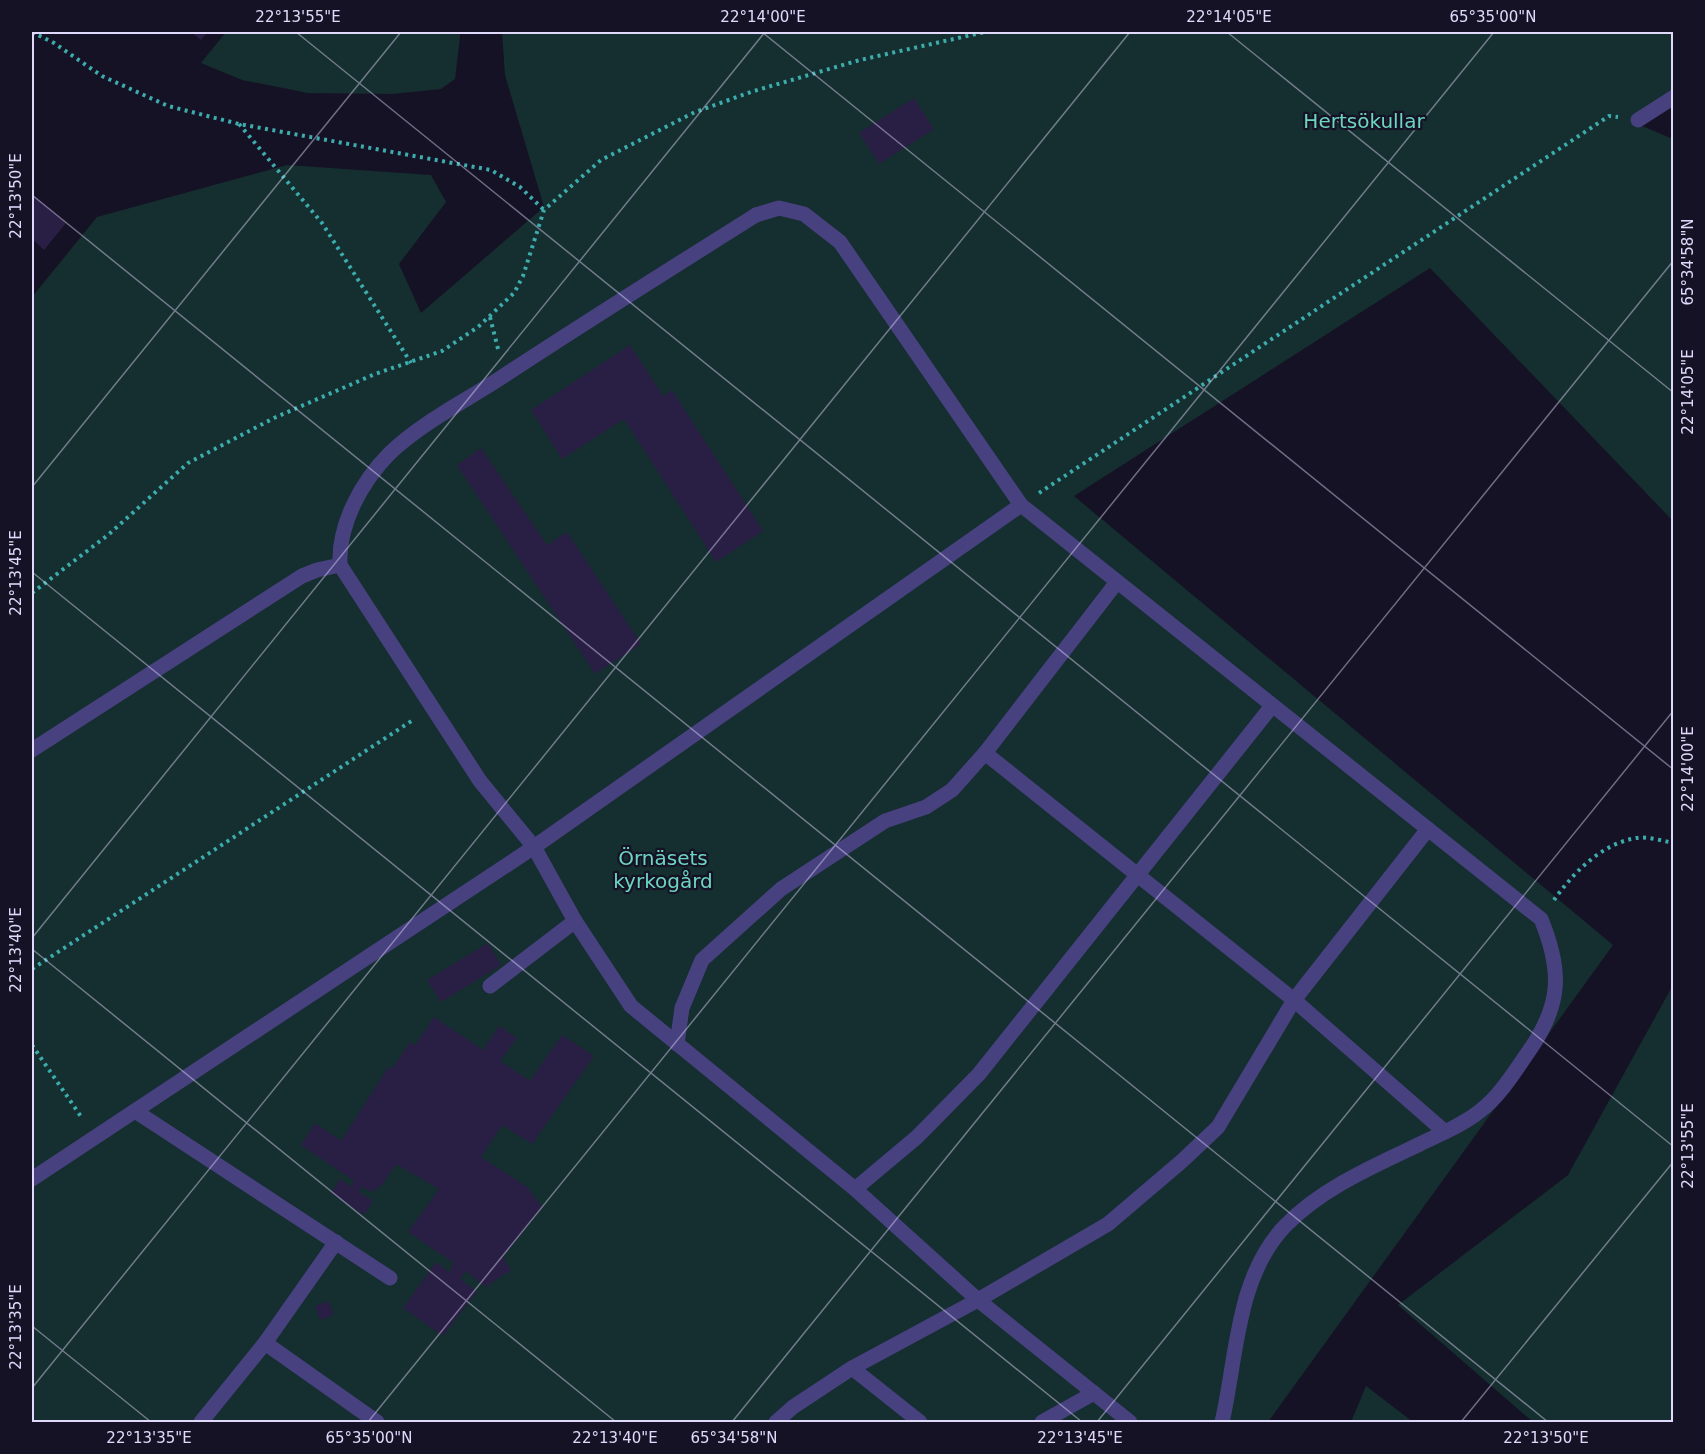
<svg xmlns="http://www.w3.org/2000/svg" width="1705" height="1454" font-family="'DejaVu Sans',sans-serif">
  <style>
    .green { fill: #152e2f }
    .building { fill: #291f44 }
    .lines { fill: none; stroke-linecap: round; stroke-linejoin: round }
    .path { stroke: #3cacad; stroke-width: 4; stroke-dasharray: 3 4.5; stroke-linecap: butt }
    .service { stroke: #484180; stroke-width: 15 }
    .minor { stroke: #484180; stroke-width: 15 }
    .ticks { fill: none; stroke: #e0d9fb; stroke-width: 1.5; stroke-opacity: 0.45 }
    .labels { text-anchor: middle; stroke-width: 4.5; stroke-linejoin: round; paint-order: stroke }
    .park-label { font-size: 20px; fill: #6cd5c2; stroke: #161225 }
    .neatline { fill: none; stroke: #e0d9fb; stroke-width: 2 }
    .ticks-label { font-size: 15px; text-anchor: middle; fill: #e0d9fb }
  </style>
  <rect width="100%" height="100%" fill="#161225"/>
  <!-- green -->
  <g class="green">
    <path d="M226 32H460V37L455 79 441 89 392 94 308 93 242 80 201 63Z"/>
    <path d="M502 32H1673V104L1642 126 1673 139V521L1430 268 1074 496 1613 945 1268 1422H32V297L97 217 287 165 431 175 446 202 399 264 421 313 544 207 505 75Z"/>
    <path d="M1673 985V1422H1533L1398 1305 1568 1175Z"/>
    <path d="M1366 1386 1413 1422H1351Z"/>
  </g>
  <!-- building -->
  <g class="building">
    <path d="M191 32H208L201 40Z"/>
    <path d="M914 98 934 129 879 164 859 133Z"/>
    <path d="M32 194 66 223 44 250 32 239Z"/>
    <path d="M630 345 663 396 672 390 763 531 716 562 624 419 562 459 531 410Z"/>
    <path d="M481 448 547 545 567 532 641 644 595 674 457 465Z"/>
    <path d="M488 943 501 965 441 1002 427 980Z"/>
    <path d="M434 1017 483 1050 499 1026 517 1038 500 1061 530 1081 562 1035 594 1056 532 1144 502 1125 481 1157 527 1187 542 1207 503 1257 511 1270 485 1287 466 1271 460 1279 477 1291 443 1336 403 1308 436 1262 449 1272 454 1263 408 1232 439 1189 396 1164 382 1185 371 1192 362 1187 359 1192 373 1201 364 1215 331 1193 340 1179 351 1186 354 1181 301 1145 315 1123 341 1141 389 1066 392 1069 410 1042 415 1045Z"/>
    <path d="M329 1301 334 1315 320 1320 315 1306Z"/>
  </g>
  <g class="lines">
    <!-- path -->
    <g class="path">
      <path d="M32 32 54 43 102 76 168 106 239 124 491 170 520 187 544 210"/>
      <path d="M239 124 322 223 411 363"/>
      <path d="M490 317 499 353"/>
      <path d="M1039 493 1609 116 1618 117"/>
      <path d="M32 593 108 535 188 463 274 418 375 374 442 351 478 327 514 293 523 276 544 210 601 160 695 112 754 91 860 60 985 32"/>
      <path d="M1554 900C1573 873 1601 844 1636 838 1648 836 1662 841 1674 843"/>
      <path d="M32 969 413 720"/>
      <path d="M32 1045 82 1118"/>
    </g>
    <!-- service -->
    <g class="service">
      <path d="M756 215 779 208 804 214 840 242 1021 505 1541 919C1562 970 1562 1004 1529 1051 1515 1071 1500 1096 1480 1111 1463 1125 1440 1134 1420 1144 1374 1166 1322 1188 1285 1226 1236 1277 1237 1358 1222 1422"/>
      <path d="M1021 505 534 847 575 921 631 1006 855 1189 978 1300 1130 1422"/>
      <path d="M985 753 1294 1000 1445 1132"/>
      <path d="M490 986 575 921"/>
      <path d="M677 1044 682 1008 702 960 781 889 885 821 926 807 952 790 985 753 1117 582"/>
      <path d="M135 1111 390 1278"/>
      <path d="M855 1189 917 1137 979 1074 1272 706"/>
      <path d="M265 1343 377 1422"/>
      <path d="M852 1368 920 1422"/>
      <path d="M201 1422 265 1343 336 1242"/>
      <path d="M776 1422 793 1407 852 1368 978 1300 1108 1224 1182 1161 1218 1127 1294 1000 1428 829"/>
      <path d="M1042 1422 1094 1393"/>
    </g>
    <!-- minor -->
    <g class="minor">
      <path d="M1638 120 1674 97"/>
      <path d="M32 750 302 576 317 570 340 565C338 524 362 481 390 453 420 424 465 401 499 379 584 323 670 269 756 215"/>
      <path d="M32 1179 534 847 480 781 340 565"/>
    </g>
  </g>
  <!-- ticks -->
  <path class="ticks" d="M296 32 1674 1147M762 32 1674 770M1227 32 1674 393M32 37 36 32M32 195 1548 1422M32 487 401 32M32 572 1082 1422M32 938 765 32M32 949 616 1422M32 1326 151 1422M32 1388 1130 32M368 1422 1494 32M732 1422 1674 260M1097 1422 1674 710M1461 1422 1674 1161"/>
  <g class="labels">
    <!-- park labels -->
    <g class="park-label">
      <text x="1364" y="128">Hertsökullar</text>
      <text x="663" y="865">Örnäsets<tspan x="663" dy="23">kyrkogård</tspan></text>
    </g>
  </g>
  <!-- border -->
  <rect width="1705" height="1454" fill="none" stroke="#161225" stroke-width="66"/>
  <rect x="33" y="33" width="1639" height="1388" class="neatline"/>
  <g class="ticks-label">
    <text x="298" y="22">22°13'55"E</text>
    <text x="763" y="22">22°14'00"E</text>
    <text x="1229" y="22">22°14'05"E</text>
    <text x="1493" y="22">65°35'00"N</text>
    <text transform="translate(16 196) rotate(-90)" y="5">22°13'50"E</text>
    <text transform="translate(1688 262) rotate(-90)" y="5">65°34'58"N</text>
    <text transform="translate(1688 392) rotate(-90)" y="5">22°14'05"E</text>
    <text transform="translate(16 573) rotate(-90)" y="5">22°13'45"E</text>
    <text transform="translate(1688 769) rotate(-90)" y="5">22°14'00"E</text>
    <text transform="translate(16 950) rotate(-90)" y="5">22°13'40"E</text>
    <text transform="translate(1688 1146) rotate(-90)" y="5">22°13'55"E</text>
    <text transform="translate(16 1327) rotate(-90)" y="5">22°13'35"E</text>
    <text x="149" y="1443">22°13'35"E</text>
    <text x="369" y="1443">65°35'00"N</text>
    <text x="615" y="1443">22°13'40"E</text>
    <text x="734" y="1443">65°34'58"N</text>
    <text x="1080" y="1443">22°13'45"E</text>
    <text x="1546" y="1443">22°13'50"E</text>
  </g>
</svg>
